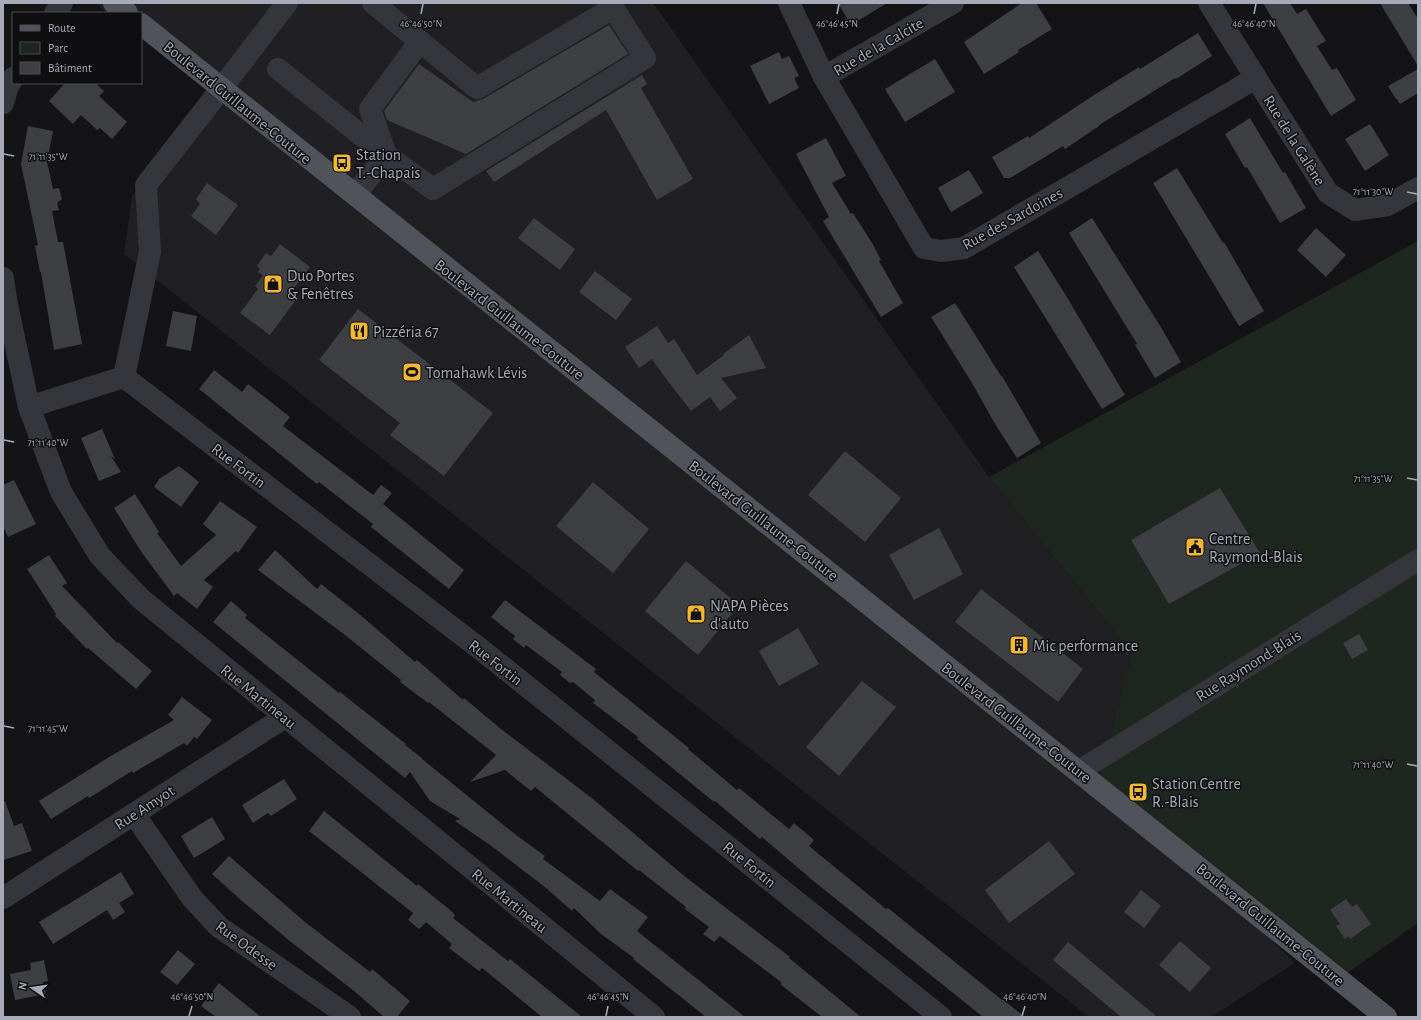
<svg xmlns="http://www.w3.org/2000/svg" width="1421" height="1020" font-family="'Alegreya Sans',sans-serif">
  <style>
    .built { fill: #202023 }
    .green { fill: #1e2620 }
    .building { fill: #3e3f43 }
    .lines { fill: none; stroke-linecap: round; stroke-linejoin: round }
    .minor { stroke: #35363b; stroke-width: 22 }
    .major { stroke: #51535a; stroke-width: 22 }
    .ticks { fill: none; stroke: #a6abb7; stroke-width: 1.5 }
    .labels { text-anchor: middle; stroke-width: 3; stroke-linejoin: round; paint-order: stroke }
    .street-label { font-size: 16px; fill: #a6abb7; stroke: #0f0f11 }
    .poi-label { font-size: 16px; fill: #a6abb7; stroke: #0f0f11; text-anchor: start }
    .ticks-label { font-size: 10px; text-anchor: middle; fill: #a6abb7; stroke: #0f0f11; stroke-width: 3; stroke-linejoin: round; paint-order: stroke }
  </style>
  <rect width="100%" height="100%" fill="#141416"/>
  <!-- built -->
  <path class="built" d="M95 3H653L989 477 1132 653 1100 775 1295 963 1211 1017H1089L124 254 132 196 210 92 141 38V13H108Z"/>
  <!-- green -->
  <path class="green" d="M1418 241V923L1346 974 1100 775 1132 653 989 477Z"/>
  <!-- building -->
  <g class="building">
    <path d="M838 3H887L851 25Z"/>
    <path d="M1022 3H1036L1052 29 1018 50 1019 52 984 74 964 42Z"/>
    <path d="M1263 3H1290L1297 14 1306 9 1326 41 1317 46 1332 70 1337 68 1356 100 1331 116Z"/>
    <path d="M1380 3H1408L1418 19V66Z"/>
    <path d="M609 25 628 54 466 154 387 120 384 111 419 64 473 102 483 99Z"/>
    <path d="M1198 33 1212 56 1176 79 1175 78 1099 125V126L1065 149 1063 146 1010 178H1004L992 157 1028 136 1029 138 1094 95 1139 67 1140 69Z"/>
    <path d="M779 52 782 59 789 56 799 76 794 78 799 88 769 104 750 66Z"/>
    <path d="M935 59 955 92 905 122 885 89Z"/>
    <path d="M1418 69V93L1400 104 1397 99H1396L1388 86Z"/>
    <path d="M642 75 647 84 641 88 693 179 657 200 606 110 494 182 486 171Z"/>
    <path d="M65 83H95L104 91 99 96 127 122 112 139 100 128 97 130 81 115 73 124 49 101Z"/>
    <path d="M1250 118 1283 173 1285 172 1306 208 1280 223 1247 167 1245 168 1225 134Z"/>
    <path d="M1370 124 1389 155 1365 171 1345 139Z"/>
    <path d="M28 126 53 131 47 162 53 189 59 188 62 199 57 203 59 210 52 211 58 242H63L82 344 54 350 41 272H40L35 246 38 245 21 164Z"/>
    <path d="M826 138 846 176 832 183 851 214 853 213 872 243 881 260 879 261 903 303 881 317 823 221 829 217 796 154Z"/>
    <path d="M1177 168 1223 243 1224 242 1264 311 1239 326 1153 183Z"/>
    <path d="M969 170 983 193 951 212 938 188Z"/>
    <path d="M207 183 238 205 216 235 191 216 200 204 196 199Z"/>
    <path d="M534 218 575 249 560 270 518 238Z"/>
    <path d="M1092 218 1162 329 1181 362 1155 378 1135 345 1137 344 1069 233Z"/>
    <path d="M1316 228 1346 255 1326 277 1297 250Z"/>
    <path d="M280 244 310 267 291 292 298 297 270 335 240 313 258 289 255 286 263 275 258 272 260 269 257 266 266 253 271 256Z"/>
    <path d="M1038 251 1065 294 1125 395 1102 409 1014 267Z"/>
    <path d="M595 271 632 299 616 320 579 292Z"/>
    <path d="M955 303 1001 376H1002L1041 443 1017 458 995 424 972 383 931 317Z"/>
    <path d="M358 309 493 413 444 476 390 435 400 423 319 360Z"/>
    <path d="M173 311 197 316 191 351 166 346Z"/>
    <path d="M657 326 668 343 674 339 697 375 724 355 723 354 749 335 766 368 721 378 737 398 720 411 710 397 691 411 664 376 652 359 639 368 625 347Z"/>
    <path d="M214 370 242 392 248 384 290 417 283 426 373 495 381 485 392 493 383 504 464 570 449 589 371 527 373 524 319 482 317 484 199 389Z"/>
    <path d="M102 429 115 459 111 456 121 472 99 481 81 438Z"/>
    <path d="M845 451 901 498 865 542 808 495Z"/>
    <path d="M179 466 199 482 181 507 154 487 159 479Z"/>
    <path d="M14 480 36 524 8 537 3 526V485Z"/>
    <path d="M593 482 649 529 613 573 556 526Z"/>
    <path d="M1220 488 1260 553 1169 604 1131 540Z"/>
    <path d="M135 494 159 532 157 533 181 566 216 535 203 524 220 501 257 527 238 553 236 551 204 580 213 587 197 609 177 593 174 596 140 550 114 508Z"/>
    <path d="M939 528 963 574 914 600 889 555Z"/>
    <path d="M275 550 317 589 321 584 359 614 415 662 417 660 463 700 464 698 501 729 593 799 683 875 790 957 789 958 861 1017H822L780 984 782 983 720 936 714 942 703 934 709 927 685 909 686 907 639 870 638 871 535 787 531 791 505 770 470 782 496 755 429 702 428 703 400 682 401 680 345 635 258 570Z"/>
    <path d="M49 555 67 583 62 586 117 643 118 642 152 671 136 689 88 648 87 649 55 616 56 614 27 569Z"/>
    <path d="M686 561 739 605 698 655 645 611Z"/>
    <path d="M981 589 1083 669 1058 702 955 622Z"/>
    <path d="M505 600 596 669 594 672 689 748 688 749 737 790 739 788 789 829 794 823 814 840 809 846 886 909 888 908 1002 1000V999L1025 1017H983L811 879 762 837 760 839 715 801 714 802 637 739 638 737 593 703 595 700 573 682 570 683 560 675 562 672 526 645 524 648 513 639 515 636 491 617Z"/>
    <path d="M231 601 247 615 245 618 339 693 340 692 406 744 405 745 422 758V759L516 835 545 856 543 859 600 901 610 889 648 917 637 931 745 1017H706L633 959 634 958 601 934 574 908 572 911 546 888 490 845 455 821 460 819 430 801 410 772 405 778 213 622Z"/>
    <path d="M798 628 819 664 779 686 759 651Z"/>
    <path d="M1359 634 1368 650 1352 659 1343 643Z"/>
    <path d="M862 681 896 707 839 776 806 747Z"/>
    <path d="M182 697 212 720 197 739 194 737 187 746 184 743 133 773 132 771 89 798 88 796 51 819 39 801 109 757 174 720 168 715Z"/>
    <path d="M284 779 297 799 271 816 268 813 253 823 242 805Z"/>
    <path d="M3 801H5L14 826 22 823 32 851 3 860Z"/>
    <path d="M324 811 417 886 418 884 450 910 455 915 453 918 508 961 510 959 582 1017H542L482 968 479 971 449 948 452 944 426 922 419 929 408 920 413 913 309 831Z"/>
    <path d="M212 817 225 839 194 858 181 836Z"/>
    <path d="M1049 841 1075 874 1009 923 985 890Z"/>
    <path d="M229 856 305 922 370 972 372 969 410 1001 397 1017H384L354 991 291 942 242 901 212 874Z"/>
    <path d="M121 872 134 894 119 903 125 912 113 920 107 910 53 944 39 922Z"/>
    <path d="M1141 890 1161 906 1144 928 1124 912Z"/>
    <path d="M1346 899 1352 907 1357 904 1371 924 1350 939 1348 936 1345 939 1336 926 1340 924 1330 910Z"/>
    <path d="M1180 941 1211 968 1190 992 1159 965Z"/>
    <path d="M1068 942 1157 1017H1121L1053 960Z"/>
    <path d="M178 950 195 964 177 985 160 972Z"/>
    <path d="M44 960 48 981 43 982 46 994 15 1000 10 974 31 970 30 963Z"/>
    <path d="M219 983 261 1017H216L201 1006Z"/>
  </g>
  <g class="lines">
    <!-- minor -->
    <g class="minor">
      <path d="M789 3 824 77 924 248 941 251 964 248 1256 78"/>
      <path d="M1209 3 1328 193 1355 210 1388 205 1418 188"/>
      <path d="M55 13 62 3"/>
      <path d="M278 69 386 155 433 189 645 58 613 8 477 88 373 3"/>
      <path d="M824 77 953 3"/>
      <path d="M3 103 8 86 13 78"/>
      <path d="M386 155 370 109 420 41"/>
      <path d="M355 195 386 155"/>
      <path d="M3 278 7 305 29 407 61 492 100 556 141 599 654 1017"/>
      <path d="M124 377 479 648 941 1017"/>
      <path d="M124 377 150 252 146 185 221 89 287 3"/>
      <path d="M29 407 124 377"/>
      <path d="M1079 771 1418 560"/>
      <path d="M134 814 192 898 219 927 350 1017"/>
      <path d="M3 898 285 717"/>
    </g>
    <!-- major -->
    <g class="major">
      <path d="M114 3 127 13"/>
      <path d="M141 24 1386 1017"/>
    </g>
  </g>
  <!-- ticks -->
  <path class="ticks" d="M421 14 423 4M837 14 839 4M1254 14 1256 4M4 154 14 156M1407 192 1417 194M4 440 14 442M1407 478 1417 480M4 726 14 728M1407 764 1417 766M189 1016 192 1006M606 1016 608 1006M1022 1016 1025 1006"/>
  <!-- icons -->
  <defs>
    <g id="bus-square" transform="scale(1)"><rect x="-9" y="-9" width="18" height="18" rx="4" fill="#f5b82e" stroke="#0f0f11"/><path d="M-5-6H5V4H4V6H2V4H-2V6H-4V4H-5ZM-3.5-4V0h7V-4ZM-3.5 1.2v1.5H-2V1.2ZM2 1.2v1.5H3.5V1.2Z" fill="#111"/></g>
    <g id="shop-square" transform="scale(1)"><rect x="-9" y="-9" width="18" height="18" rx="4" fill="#f5b82e" stroke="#0f0f11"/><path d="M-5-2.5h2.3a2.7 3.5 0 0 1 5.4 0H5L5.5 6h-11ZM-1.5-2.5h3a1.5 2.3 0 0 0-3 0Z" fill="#111"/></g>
    <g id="restaurant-square" transform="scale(1)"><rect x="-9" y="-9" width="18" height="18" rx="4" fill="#f5b82e" stroke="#0f0f11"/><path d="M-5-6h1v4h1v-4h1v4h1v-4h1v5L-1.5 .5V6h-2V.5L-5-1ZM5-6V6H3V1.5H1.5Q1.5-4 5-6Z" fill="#111"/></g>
    <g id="stadium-square" transform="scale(1)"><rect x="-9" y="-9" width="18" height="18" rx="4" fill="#f5b82e" stroke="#0f0f11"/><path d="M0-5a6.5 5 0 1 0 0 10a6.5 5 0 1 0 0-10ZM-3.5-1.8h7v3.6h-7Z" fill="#111"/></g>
    <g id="civic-square" transform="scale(1)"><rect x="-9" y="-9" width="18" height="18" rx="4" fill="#f5b82e" stroke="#0f0f11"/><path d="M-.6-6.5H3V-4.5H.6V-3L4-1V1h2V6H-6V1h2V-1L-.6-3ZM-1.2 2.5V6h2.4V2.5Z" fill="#111"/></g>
    <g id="building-square" transform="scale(1)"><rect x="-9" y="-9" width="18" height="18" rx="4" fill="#f5b82e" stroke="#0f0f11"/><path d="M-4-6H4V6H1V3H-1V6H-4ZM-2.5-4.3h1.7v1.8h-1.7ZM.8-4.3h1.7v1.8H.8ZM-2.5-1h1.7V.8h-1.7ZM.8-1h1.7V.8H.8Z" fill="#111"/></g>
  </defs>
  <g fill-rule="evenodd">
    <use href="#bus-square" x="342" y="163"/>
    <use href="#shop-square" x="273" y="284"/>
    <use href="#restaurant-square" x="359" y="331"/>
    <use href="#stadium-square" x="412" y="372"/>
    <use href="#civic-square" x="1195" y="547"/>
    <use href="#shop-square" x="696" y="614"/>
    <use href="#building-square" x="1019" y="645"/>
    <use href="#bus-square" x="1138" y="792"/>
  </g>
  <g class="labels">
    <!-- street labels -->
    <g class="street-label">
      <text transform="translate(878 46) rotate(-30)" y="6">Rue de la Calcite</text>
      <text transform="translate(238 102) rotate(39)" y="6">Boulevard Guillaume-Couture</text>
      <text transform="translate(1295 140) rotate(58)" y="6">Rue de la Galène</text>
      <text transform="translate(1012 218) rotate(-29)" y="6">Rue des Sardoines</text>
      <text transform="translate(510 319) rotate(38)" y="6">Boulevard Guillaume-Couture</text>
      <text transform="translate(239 465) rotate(37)" y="6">Rue Fortin</text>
      <text transform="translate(764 520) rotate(38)" y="6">Boulevard Guillaume-Couture</text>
      <text transform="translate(496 662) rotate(38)" y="6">Rue Fortin</text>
      <text transform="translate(1248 665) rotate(-32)" y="6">Rue Raymond-Blais</text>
      <text transform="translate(259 696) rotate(39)" y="6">Rue Martineau</text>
      <text transform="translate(1017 722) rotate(38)" y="6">Boulevard Guillaume-Couture</text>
      <text transform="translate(144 807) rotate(-33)" y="6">Rue Amyot</text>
      <text transform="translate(750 864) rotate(39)" y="6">Rue Fortin</text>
      <text transform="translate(510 900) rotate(39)" y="6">Rue Martineau</text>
      <text transform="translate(1271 924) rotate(39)" y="6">Boulevard Guillaume-Couture</text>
      <text transform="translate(247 945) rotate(36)" y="6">Rue Odesse</text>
    </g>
    <!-- poi labels -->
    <g class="poi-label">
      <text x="356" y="160">Station<tspan x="356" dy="18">T.-Chapais</tspan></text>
      <text x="287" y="281">Duo Portes<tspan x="287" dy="18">&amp; Fenêtres</tspan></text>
      <text x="373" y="337">Pizzéria 67</text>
      <text x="426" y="378">Tomahawk Lévis</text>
      <text x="1209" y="544">Centre<tspan x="1209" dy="18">Raymond-Blais</tspan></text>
      <text x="710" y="611">NAPA Pièces<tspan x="710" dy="18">d'auto</tspan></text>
      <text x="1033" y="651">Mic performance</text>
      <text x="1152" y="789">Station Centre<tspan x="1152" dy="18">R.-Blais</tspan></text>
    </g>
  </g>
  <g class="ticks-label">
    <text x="837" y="27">46°46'45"N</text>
    <text x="421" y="27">46°46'50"N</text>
    <text x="1254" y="27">46°46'40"N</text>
    <text x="48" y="160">71°11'35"W</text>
    <text x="1373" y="195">71°11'30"W</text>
    <text x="48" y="446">71°11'40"W</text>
    <text x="1373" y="482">71°11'35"W</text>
    <text x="48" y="732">71°11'45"W</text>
    <text x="1373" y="768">71°11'40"W</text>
    <text x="192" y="1000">46°46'50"N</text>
    <text x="608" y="1000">46°46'45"N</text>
    <text x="1025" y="1000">46°46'40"N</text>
  </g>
  <!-- border -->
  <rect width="1421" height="1020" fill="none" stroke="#a6abb7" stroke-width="8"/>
  <!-- legend -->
  <rect x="12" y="12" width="130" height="72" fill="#0f0f11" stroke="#4b4d53"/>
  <rect x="20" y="25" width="20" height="6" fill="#51535a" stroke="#4b4d53"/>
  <text x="48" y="32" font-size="12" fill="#a6abb7">Route</text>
  <rect x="20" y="42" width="20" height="12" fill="#1e2620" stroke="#4b4d53"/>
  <text x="48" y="52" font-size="12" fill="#a6abb7">Parc</text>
  <rect x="20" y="62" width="20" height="12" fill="#3e3f43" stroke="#4b4d53"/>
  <text x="48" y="72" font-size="12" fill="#a6abb7">Bâtiment</text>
  <!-- north arrow -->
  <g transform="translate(32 988) rotate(283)" stroke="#0f0f11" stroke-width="3" paint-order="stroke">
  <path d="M0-3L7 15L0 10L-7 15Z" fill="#a6abb7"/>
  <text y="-6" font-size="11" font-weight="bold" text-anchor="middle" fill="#a6abb7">N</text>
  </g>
</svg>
